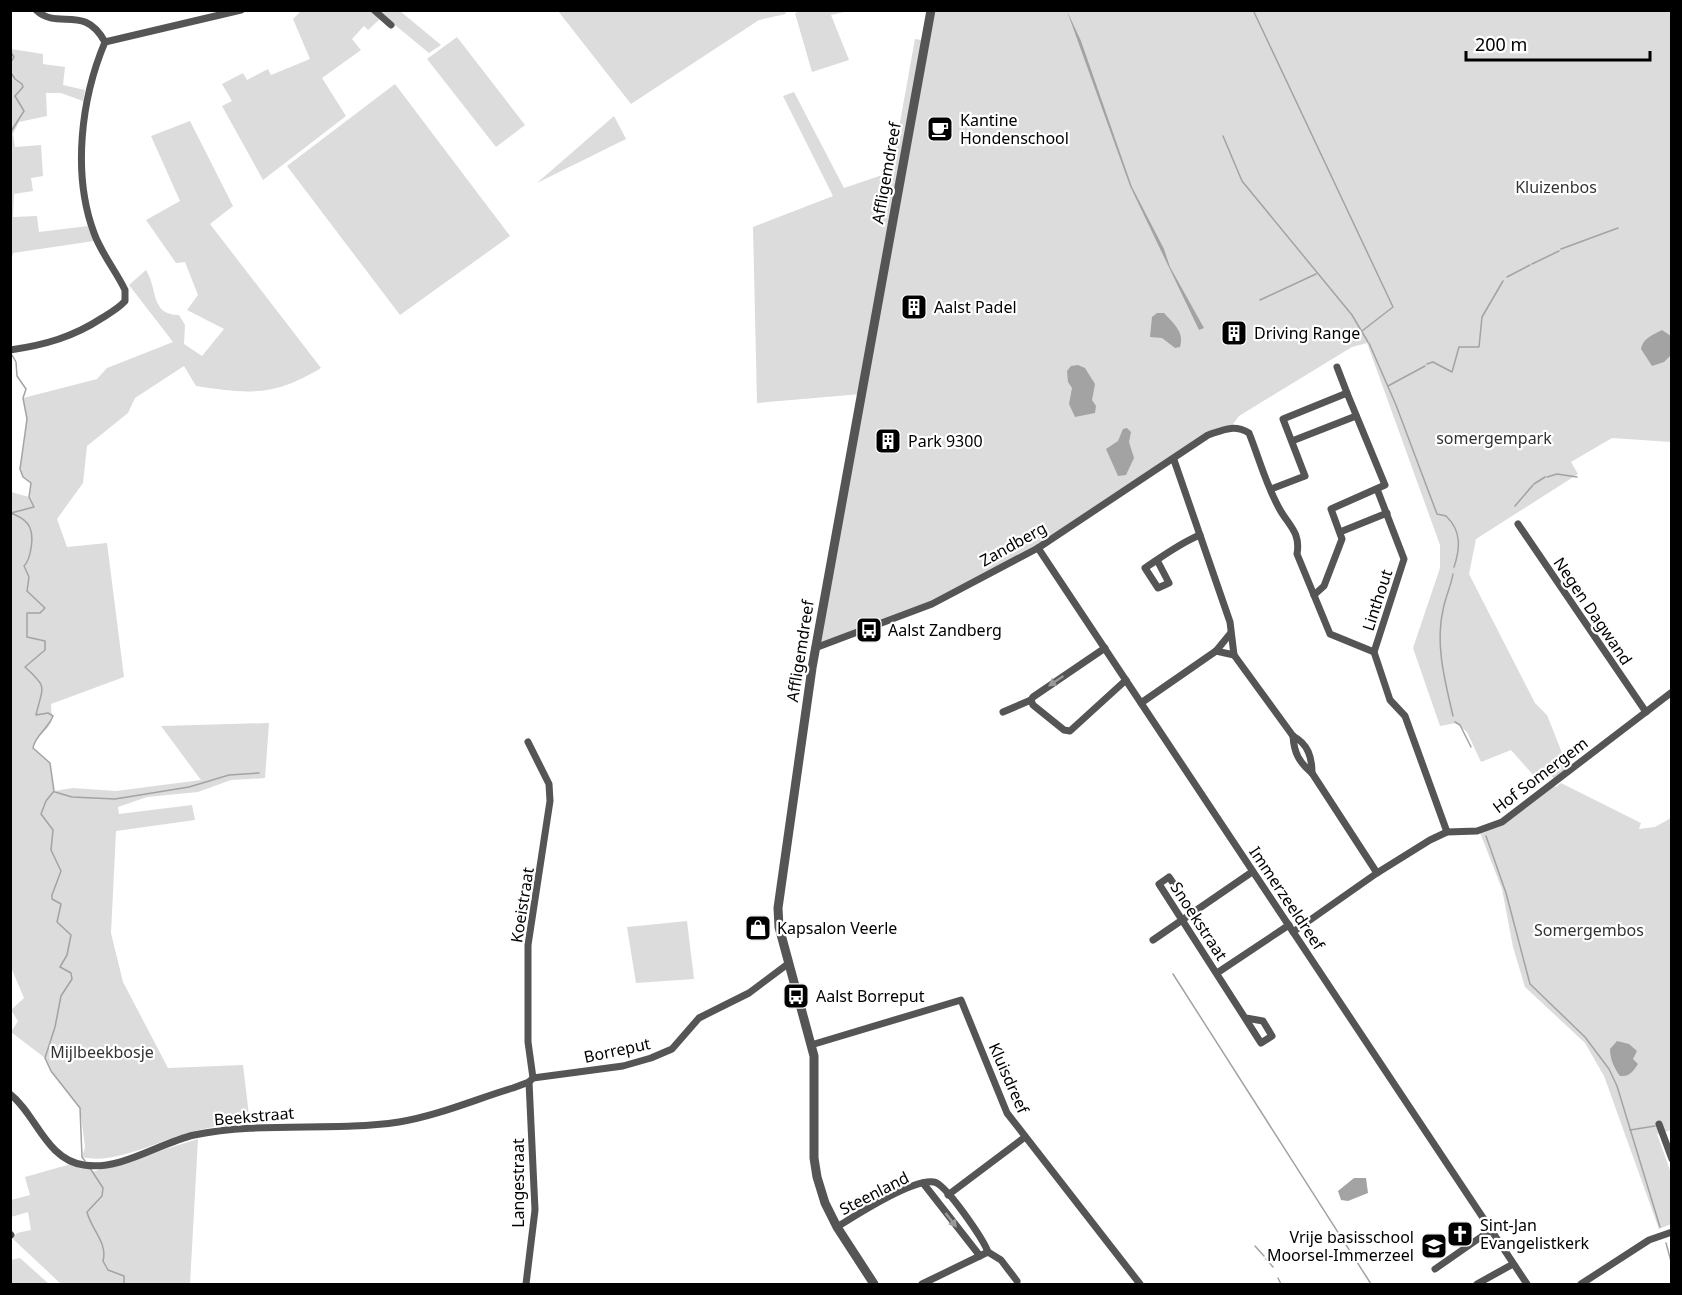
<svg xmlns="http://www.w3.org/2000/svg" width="1682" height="1295" font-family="'Noto Sans',sans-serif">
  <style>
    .green { fill: #dcdcdc }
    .water { fill: #a3a3a3 }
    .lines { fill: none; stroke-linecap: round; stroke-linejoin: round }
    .stream { stroke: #a3a3a3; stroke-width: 1.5 }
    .minor { stroke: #555; stroke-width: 7 }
    .tertiary { stroke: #555; stroke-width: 9 }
    .oneway { fill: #999 }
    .labels { text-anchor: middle; stroke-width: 4.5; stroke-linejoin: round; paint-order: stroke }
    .poi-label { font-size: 16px; fill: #000; stroke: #fff; text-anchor: start }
    .street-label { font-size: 16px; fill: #000; stroke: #fff }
    .park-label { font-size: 16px; fill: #333; stroke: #fff }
  </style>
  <rect width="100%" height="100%" fill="#fff"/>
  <!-- green -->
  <g class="green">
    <path d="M785 10 786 14 759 20 631 104 558 11Z"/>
    <path d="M805 10 849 11 831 15 849 60 812 72 795 13Z"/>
    <path d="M301 11H372L381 18 368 30 364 26 352 39 361 50 322 78 346 116 263 180 222 106 232 101 222 84 243 73 247 80 268 69 271 75 310 59 293 19Z"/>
    <path d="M378 11H400L441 45 429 53Z"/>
    <path d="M932 11H1671V442L1612 438 1571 462 1578 474 1476 539 1469 574 1535 703 1547 715 1568 768 1554 779 1551 775 1544 779 1535 777 1511 750 1481 762 1467 732 1456 723 1440 726 1413 648 1440 568V545L1367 343 1352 347 1239 416 1231 427 1208 435 1038 548 932 604 815 648 861 394 757 403 753 227 833 196 783 96 794 92 844 188 891 172 915 39 922 40Z"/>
    <path d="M457 37 525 125 496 147 427 59Z"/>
    <path d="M11 49 43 54V64L65 67 63 85 85 90 83 101 61 93H46L47 116 19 122 13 134 15 147 41 145 43 176 31 178 33 191 14 194 13 217 37 216 39 232 88 226 94 241 13 253 11 262Z"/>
    <path d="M395 84 510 236 400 315 287 166Z"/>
    <path d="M614 116 626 139 537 183Z"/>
    <path d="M190 121 233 206 210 224 321 368C273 397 249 394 196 386L184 366 135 398 128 413 87 446 83 483 57 519 67 547 107 543 124 677 51 704C51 709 52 715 52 719 50 731 35 735 33 748L50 763 54 791 73 788 116 791 201 780 161 726 269 723 265 778 231 780 198 792 147 797 118 807 119 814 192 805 195 820 116 831 111 933 123 982 168 1068 243 1065 250 1124C233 1125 215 1126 199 1130 164 1137 117 1166 82 1157L85 1147 80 1108 51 1071 45 1058 11 1032 18 1021 11 1010 24 998 10 965 11 492 29 497 31 483 23 477 20 469 27 419 23 398 97 379 107 368 173 342 129 285 146 270C158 289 150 315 179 315L185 325 184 344 202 356 224 329 187 310 198 295 185 262 176 263 146 220 180 201 151 136Z"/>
    <path d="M1561 783 1641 823 1639 829 1655 827 1671 818 1672 1130 1657 1134 1671 1173V1224L1659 1229 1604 1076 1585 1043 1525 987 1513 947 1502 889 1479 830 1498 824 1551 784 1556 787Z"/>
    <path d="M687 921 694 979 636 983 627 927Z"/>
    <path d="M198 1139 190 1284H61L13 1239 17 1233 31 1230 28 1212 11 1217V1200L30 1195 25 1177 71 1164 91 1168 92 1172Z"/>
    <path d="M20 1258 49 1284H11V1260Z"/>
  </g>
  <!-- water -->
  <g class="water">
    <path d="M1067 11 1081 41 1132 187 1164 249 1170 267 1204 328 1199 330 1130 186Z"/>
    <path d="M1157 313H1164C1173 323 1185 332 1180 347L1175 348 1162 338 1150 337 1152 317Z"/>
    <path d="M1662 330 1671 336V355L1664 362 1652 366 1641 349C1643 338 1653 335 1662 330Z"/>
    <path d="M1078 365 1085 368 1095 384 1092 400 1096 406 1095 413 1075 417 1069 404 1072 388 1068 382 1067 371 1071 366Z"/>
    <path d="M1127 428 1131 432 1129 442 1134 458 1126 475 1118 476 1106 449 1118 441 1123 429Z"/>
    <path d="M1617 1041 1629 1044 1637 1051 1633 1059 1638 1064C1633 1071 1630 1077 1620 1076 1614 1068 1610 1059 1610 1049Z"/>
    <path d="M1354 1178H1366L1368 1193 1348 1201 1341 1200 1338 1191Z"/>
  </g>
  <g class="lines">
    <!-- stream -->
    <g class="stream">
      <path d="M1253 10 1393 307 1362 331"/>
      <path d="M10 51 14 57 10 64"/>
      <path d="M10 71 15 79 22 84 23 87 15 96 24 111 10 133"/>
      <path d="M1223 136 1242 181 1352 315 1368 342"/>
      <path d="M10 141V173"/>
      <path d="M1561 249 1618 228"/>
      <path d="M1532 264 1559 251"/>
      <path d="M1507 277 1530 265"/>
      <path d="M1260 300 1316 274"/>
      <path d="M1369 343 1396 405 1437 514 1446 516C1462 531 1460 549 1454 567"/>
      <path d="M12 355 16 362 17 376 26 389 23 398 27 419 20 469 23 477 31 483 29 497 34 507 11 513C18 516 27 520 30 528 34 537 31 559 24 566L29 577 27 591 45 608 40 613H27V637L45 641V650L25 667C48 688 43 685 36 715L48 713 53 716C48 729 35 735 33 748L50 763 54 791 46 801 41 814 53 830 51 850 61 871 52 895V899L61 904 57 922 71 935 67 955 60 967 71 973 72 979 61 996 55 1027 45 1058 51 1071 80 1108 82 1157 85 1161"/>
      <path d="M1427 364 1433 362 1452 372 1459 347H1479L1482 317 1503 281"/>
      <path d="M1388 386 1425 366"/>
      <path d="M1547 477 1557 474 1577 477"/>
      <path d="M1534 484 1545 477"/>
      <path d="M1515 506 1533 485"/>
      <path d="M1453 574C1451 586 1445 598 1443 610 1435 645 1445 681 1453 716"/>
      <path d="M1455 722 1460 725 1471 747"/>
      <path d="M55 792 72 797 115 799 189 787 229 775 259 773"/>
      <path d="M1486 836 1506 893 1530 984 1585 1037 1609 1069 1617 1086 1660 1227"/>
      <path d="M1173 974 1371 1284"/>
      <path d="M1630 1130 1655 1126"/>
      <path d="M90 1168 103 1188 102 1196 87 1212C91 1229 108 1243 103 1261L108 1270 124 1276V1284"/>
      <path d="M1666 1243 1672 1265"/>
      <path d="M1255 1246 1264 1256"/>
      <path d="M1266 1259 1273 1267"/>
      <path d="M1278 1278 1281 1284"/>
    </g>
    <!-- minor -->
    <g class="minor">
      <path d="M36 10C58 31 84 3 105 42"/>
      <path d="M374 10 391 25"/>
      <path d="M105 42 241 10"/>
      <path d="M10 350C45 345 73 337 102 318 110 313 119 308 125 301V290C116 271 101 253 94 233 72 174 81 99 105 42"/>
      <path d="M1337 367 1347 393"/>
      <path d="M1292 441 1356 416"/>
      <path d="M1174 460 1230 622 1234 655 1293 736C1308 744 1312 757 1312 773"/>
      <path d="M1271 489 1305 476 1283 419 1347 393 1385 485 1331 509 1342 539 1324 586 1314 595"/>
      <path d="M1518 524 1646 712"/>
      <path d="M1340 532 1387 513"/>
      <path d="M1038 548 1527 1284"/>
      <path d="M1157 560 1169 583 1158 588 1145 568C1163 556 1180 543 1200 535"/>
      <path d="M815 648 932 604 1038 548 1208 435C1223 430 1234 424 1249 433 1259 458 1266 485 1279 508 1288 525 1301 532 1297 554L1330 634 1374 652 1390 700 1405 716 1447 832"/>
      <path d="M1105 648 1033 697 1031 700 1033 705 1064 730 1070 731 1126 680"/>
      <path d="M1216 651 1234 655"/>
      <path d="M1374 652 1404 559 1377 489"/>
      <path d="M1141 703 1216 651 1230 634"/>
      <path d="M1003 712 1031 700"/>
      <path d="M1293 736C1294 753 1299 762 1312 773L1377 873"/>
      <path d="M528 742 549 784 550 801 528 945V1042L533 1078"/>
      <path d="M1192 911 1169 877 1159 884 1261 1043 1272 1036 1263 1021 1246 1018"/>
      <path d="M1293 932 1377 873 1430 840 1447 832 1477 831 1502 822 1672 692"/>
      <path d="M1153 940 1252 872"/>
      <path d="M1217 973 1289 925"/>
      <path d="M811 1045 961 1000 1007 1113 1140 1284"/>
      <path d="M10 1094C36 1114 46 1160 84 1165 121 1171 159 1143 194 1135 261 1121 332 1132 399 1122 437 1116 476 1099 513 1088L529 1082 533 1078 623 1066 651 1058 672 1049 699 1018 749 993 789 963"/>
      <path d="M1659 1124 1672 1159"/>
      <path d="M923 1183 980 1256"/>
      <path d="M948 1195 1025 1137"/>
      <path d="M837 1227C856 1215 913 1178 934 1182 946 1184 983 1239 988 1252"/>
      <path d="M10 1234 11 1235"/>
      <path d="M1435 1269 1491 1230"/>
      <path d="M526 1284 535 1210 529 1082"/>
      <path d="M922 1284 988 1252 1001 1260 1017 1281"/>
      <path d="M1477 1284 1513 1264"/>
      <path d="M1581 1284 1649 1240 1672 1232"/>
    </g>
    <!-- tertiary -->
    <path class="tertiary" d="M874 1284 837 1227 825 1203 817 1177 814 1158V1056L779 927 778 908 812 668 931 10"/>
  </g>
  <!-- one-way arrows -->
  <defs><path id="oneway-solid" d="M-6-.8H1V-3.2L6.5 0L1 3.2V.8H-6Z" transform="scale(1.5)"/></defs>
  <g class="oneway">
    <use href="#oneway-solid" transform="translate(1056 681) rotate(146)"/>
    <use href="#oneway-solid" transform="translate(951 1220) rotate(52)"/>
  </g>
  <!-- icons -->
  <defs>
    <g id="cafe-square" transform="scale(1.35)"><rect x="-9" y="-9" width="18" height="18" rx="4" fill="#000" stroke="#fff"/><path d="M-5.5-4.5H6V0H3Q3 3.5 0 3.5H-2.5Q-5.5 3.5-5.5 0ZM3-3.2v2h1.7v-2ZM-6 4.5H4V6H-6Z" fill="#fff"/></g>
    <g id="building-square" transform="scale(1.35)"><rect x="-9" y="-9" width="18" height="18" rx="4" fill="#000" stroke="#fff"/><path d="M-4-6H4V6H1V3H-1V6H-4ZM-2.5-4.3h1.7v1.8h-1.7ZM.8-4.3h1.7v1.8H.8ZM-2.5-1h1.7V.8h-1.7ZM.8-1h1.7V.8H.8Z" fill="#fff"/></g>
    <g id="bus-square" transform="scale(1.35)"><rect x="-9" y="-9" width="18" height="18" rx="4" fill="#000" stroke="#fff"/><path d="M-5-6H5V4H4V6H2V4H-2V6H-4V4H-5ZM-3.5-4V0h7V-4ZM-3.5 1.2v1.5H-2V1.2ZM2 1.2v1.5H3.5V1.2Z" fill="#fff"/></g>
    <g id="shop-square" transform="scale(1.35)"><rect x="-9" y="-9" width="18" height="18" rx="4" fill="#000" stroke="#fff"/><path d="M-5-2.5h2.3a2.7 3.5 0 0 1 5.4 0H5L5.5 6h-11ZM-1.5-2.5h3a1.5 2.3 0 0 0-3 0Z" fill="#fff"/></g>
    <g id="church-square" transform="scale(1.35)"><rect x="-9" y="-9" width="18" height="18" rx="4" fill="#000" stroke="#fff"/><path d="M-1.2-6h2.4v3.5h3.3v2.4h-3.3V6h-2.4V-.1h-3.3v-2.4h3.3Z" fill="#fff"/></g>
    <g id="school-square" transform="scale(1.35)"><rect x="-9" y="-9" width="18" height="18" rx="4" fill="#000" stroke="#fff"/><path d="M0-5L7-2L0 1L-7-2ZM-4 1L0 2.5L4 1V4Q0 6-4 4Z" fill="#fff"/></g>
  </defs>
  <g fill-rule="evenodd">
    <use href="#cafe-square" x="940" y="129"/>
    <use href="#building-square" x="914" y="307"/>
    <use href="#building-square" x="1234" y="333"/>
    <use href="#building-square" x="888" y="441"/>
    <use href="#bus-square" x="869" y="630"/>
    <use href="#shop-square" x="758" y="928"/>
    <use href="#bus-square" x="796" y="996"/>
    <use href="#church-square" x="1460" y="1234"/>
    <use href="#school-square" x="1434" y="1246"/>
  </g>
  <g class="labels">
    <!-- poi labels -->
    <g class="poi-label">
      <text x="960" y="126">Kantine<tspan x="960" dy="18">Hondenschool</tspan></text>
      <text x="934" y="313">Aalst Padel</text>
      <text x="1254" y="339">Driving Range</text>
      <text x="908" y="447">Park 9300</text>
      <text x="888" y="636">Aalst Zandberg</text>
      <text x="777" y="934">Kapsalon Veerle</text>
      <text x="816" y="1002">Aalst Borreput</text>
      <text x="1480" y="1231">Sint-Jan<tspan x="1480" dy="18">Evangelistkerk</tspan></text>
      <text x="1414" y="1243" text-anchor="end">Vrije basisschool<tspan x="1414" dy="18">Moorsel-Immerzeel</tspan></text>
    </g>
    <!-- street labels -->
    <g class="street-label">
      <text transform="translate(886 173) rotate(-80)" y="6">Affligemdreef</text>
      <text transform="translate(1013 544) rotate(-29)" y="6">Zandberg</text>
      <text transform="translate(1377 600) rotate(-72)" y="6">Linthout</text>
      <text transform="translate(1593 611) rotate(56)" y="6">Negen Dagwand</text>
      <text transform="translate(800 651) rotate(-81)" y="6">Affligemdreef</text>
      <text transform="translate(1540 775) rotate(-37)" y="6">Hof Somergem</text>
      <text transform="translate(1287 898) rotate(56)" y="6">Immerzeeldreef</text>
      <text transform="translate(522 905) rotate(-81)" y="6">Koeistraat</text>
      <text transform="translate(1199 921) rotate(57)" y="6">Snoekstraat</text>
      <text transform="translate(617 1050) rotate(-12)" y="6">Borreput</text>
      <text transform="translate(1009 1078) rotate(66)" y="6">Kluisdreef</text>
      <text transform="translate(254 1116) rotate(-5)" y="6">Beekstraat</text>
      <text transform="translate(518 1183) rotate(-90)" y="6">Langestraat</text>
      <text transform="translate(874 1193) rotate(-27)" y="6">Steenland</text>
    </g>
    <!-- park labels -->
    <g class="park-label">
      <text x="1556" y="193">Kluizenbos</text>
      <text x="1494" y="444">somergempark</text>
      <text x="1589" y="936">Somergembos</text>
      <text x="102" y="1058">Mijlbeekbosje</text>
    </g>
  </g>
  <!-- border -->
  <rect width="1682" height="1295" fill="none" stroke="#000000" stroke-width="24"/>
  <!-- scale -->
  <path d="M1466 51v9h184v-9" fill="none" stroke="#000000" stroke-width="3"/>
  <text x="1475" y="51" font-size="18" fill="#000000" stroke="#ffffff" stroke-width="4.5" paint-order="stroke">200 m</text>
</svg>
